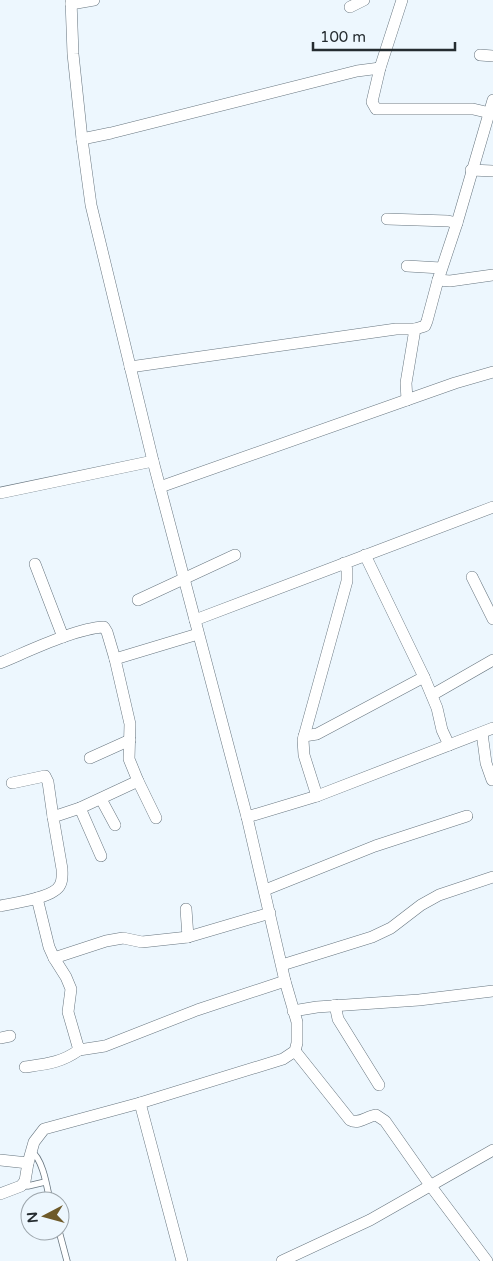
<svg xmlns="http://www.w3.org/2000/svg" width="493" height="1261" font-family="'Varela Round',sans-serif">
  <style>
    .lines { fill: none; stroke-linecap: round; stroke-linejoin: round }
    .lane-casing { stroke: #67757f; stroke-width: 7 }
    .street-casing { stroke: #67757f; stroke-width: 12 }
    .lane { stroke: #fff; stroke-width: 5.5 }
    .street { stroke: #fff; stroke-width: 11 }
  </style>
  <rect width="100%" height="100%" fill="#edf7fe"/>
  <g class="lines">
    <!-- lane casing -->
    <g class="lane-casing">
      <g id="lane">
        <path d="M31 1151C43 1159 47 1187 50 1201"/>
        <path d="M21 1186H28L45 1182"/>
        <path d="M59 1231 67 1261"/>
      </g>
    </g>
    <!-- street casing -->
    <g class="street-casing">
      <g id="street">
        <path d="M402 0 380 68 372 102 376 109H473L490 113"/>
        <path d="M71 4 94 0"/>
        <path d="M350 7 364 0"/>
        <path d="M480 55 493 56"/>
        <path d="M82 139 111 133 357 71 380 68"/>
        <path d="M471 170 493 171"/>
        <path d="M387 219 448 221 457 223"/>
        <path d="M407 266 441 268"/>
        <path d="M438 280 450 281 493 275"/>
        <path d="M130 367 396 329H415"/>
        <path d="M407 400 406 383 415 329 425 326 427 321 438 280 457 223 493 100"/>
        <path d="M160 487 455 383 493 372"/>
        <path d="M0 493 153 461"/>
        <path d="M365 555 424 677 437 708 442 730 449 745"/>
        <path d="M35 564 63 637"/>
        <path d="M472 577 493 619"/>
        <path d="M138 600 235 555"/>
        <path d="M195 620 493 507"/>
        <path d="M115 659 198 634"/>
        <path d="M0 663C27 652 76 628 104 627L107 632 115 659 130 724 129 759 138 781 80 808 53 817 62 869C62 874 63 880 60 885 54 898 14 903 0 906"/>
        <path d="M432 695 493 660"/>
        <path d="M482 733 486 763 492 780"/>
        <path d="M304 736 317 734 424 677"/>
        <path d="M90 758 130 740"/>
        <path d="M138 781 156 818"/>
        <path d="M12 783 45 776 48 782 53 817"/>
        <path d="M317 796 304 755 303 740 347 581V570L344 563"/>
        <path d="M101 799 115 825"/>
        <path d="M80 808 101 856"/>
        <path d="M247 817 317 796 493 728"/>
        <path d="M265 890 375 846 467 816"/>
        <path d="M37 898 49 947 54 958 66 977 71 989 68 1012 79 1050 105 1046 197 1010 285 981"/>
        <path d="M186 909 188 937"/>
        <path d="M54 958 106 941 123 938 142 942 188 937 270 913"/>
        <path d="M282 965 372 937 391 928 421 905 439 895 493 877"/>
        <path d="M335 1005 338 1019 343 1027 379 1085"/>
        <path d="M293 1011 317 1007 419 1000 493 991"/>
        <path d="M0 1038 10 1036"/>
        <path d="M295 1051 350 1120C359 1125 367 1116 376 1115L385 1121 430 1185 487 1261"/>
        <path d="M25 1067C46 1064 61 1063 79 1050"/>
        <path d="M140 1103 182 1261"/>
        <path d="M0 1160 28 1163"/>
        <path d="M0 1194 21 1186 25 1181 28 1163 34 1142 44 1129 140 1103 283 1059 295 1051 297 1043V1022L285 981 247 817 153 461 91 205 82 139 73 54 71 0"/>
        <path d="M282 1261 370 1220 493 1150"/>
      </g>
    </g>
    <!-- lane -->
    <use href="#lane" class="lane"/>
    <!-- street -->
    <use href="#street" class="street"/>
  </g>
  <!-- north arrow -->
  <g transform="translate(45 1216) rotate(264)"><circle r="24" fill="#edf7fe" stroke="#9da6ac"/>
  <path d="M0-4L9 19L0 12L-9 19Z" fill="#6e5a29"/>
  <text y="-8" font-size="14" font-weight="bold" text-anchor="middle" fill="#252c30">N</text>
  </g>
  <!-- scale -->
  <path d="M313 42v8h142v-8" fill="none" stroke="#252c30" stroke-width="2.5"/>
  <text x="320" y="42" font-size="15" fill="#252c30" stroke="#edf7fe" stroke-width="4" paint-order="stroke">100 m</text>
</svg>
